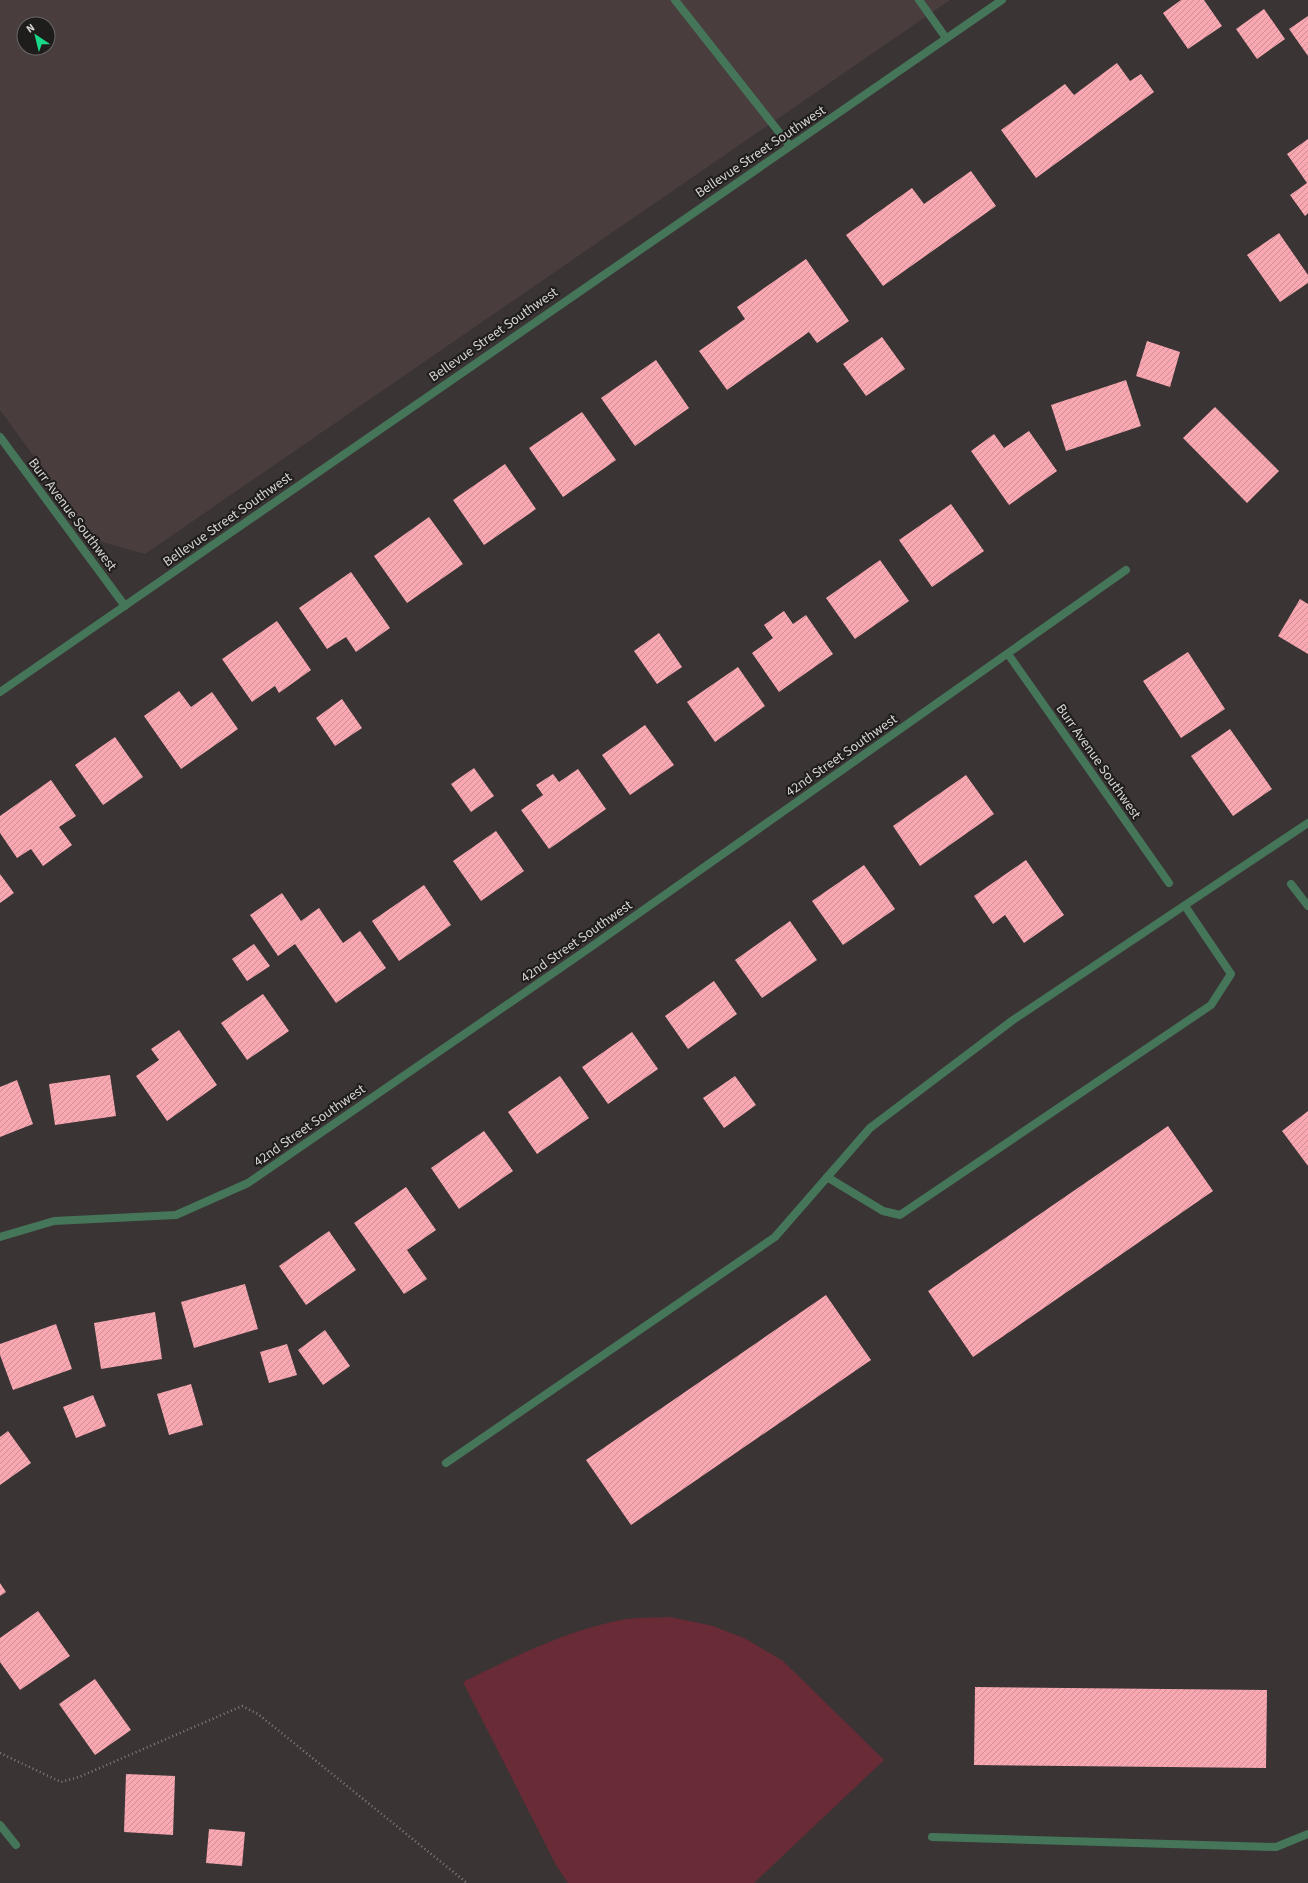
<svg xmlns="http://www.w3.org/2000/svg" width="1308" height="1883" font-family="'Source Sans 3',sans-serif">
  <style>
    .built { fill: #4a3d3e; fill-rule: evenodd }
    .pitch { fill: #692b36 }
    .building { fill: url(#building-hatch) }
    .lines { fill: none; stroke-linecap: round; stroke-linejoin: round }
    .path { stroke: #837e7e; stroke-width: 2.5; stroke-dasharray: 1 3; stroke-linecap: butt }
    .lane { stroke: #45765a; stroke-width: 8 }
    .street { stroke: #45765a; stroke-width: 8 }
    .labels { text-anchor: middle; stroke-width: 4; stroke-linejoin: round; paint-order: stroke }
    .street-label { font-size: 14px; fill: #d8d4d4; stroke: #1f1c1c }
  </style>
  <defs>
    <pattern id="building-hatch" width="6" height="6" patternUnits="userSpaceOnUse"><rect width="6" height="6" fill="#f9a8b2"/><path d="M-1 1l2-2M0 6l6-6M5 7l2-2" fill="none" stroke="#cb8e96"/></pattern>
  </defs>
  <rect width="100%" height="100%" fill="#3a3434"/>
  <!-- built -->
  <path class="built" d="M0 0H950L145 554 95 540 0 410ZM24 24H48V48H24Z"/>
  <!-- pitch -->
  <path class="pitch" d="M670 1617 713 1626 746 1639 783 1661 884 1760 754 1883H568L556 1865 463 1682C514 1657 565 1631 621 1620 637 1617 654 1618 670 1617Z"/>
  <!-- building -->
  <g class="building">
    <path d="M1181 0H1204L1222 26 1188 49 1163 13Z"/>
    <path d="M1264 9 1285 39 1257 59 1236 29Z"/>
    <path d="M1308 16V56L1289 29Z"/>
    <path d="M1117 63 1130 81 1141 74 1154 92 1036 178 1001 130 1065 84 1074 95Z"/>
    <path d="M1308 139V213L1305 216 1290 195 1307 183 1287 154Z"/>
    <path d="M971 171 996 206 883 286 846 235 912 188 924 204Z"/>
    <path d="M1279 233 1308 275V283L1280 302 1247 255Z"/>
    <path d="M806 259 849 321 817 343 809 332 727 390 699 351 745 319 737 307Z"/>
    <path d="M882 337 905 369 866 396 843 364Z"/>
    <path d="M1147 341 1180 352 1170 387 1136 376Z"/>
    <path d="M656 360 689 408 635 446 601 398Z"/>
    <path d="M1126 380 1141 426 1066 451 1051 405Z"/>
    <path d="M1215 407 1279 471 1247 503 1183 438Z"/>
    <path d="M582 412 616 460 563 497 529 448Z"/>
    <path d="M1029 431 1057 471 1009 505 971 451 994 434 1004 448Z"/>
    <path d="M505 464 536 509 484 545 453 500Z"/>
    <path d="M951 504 984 551 932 587 899 540Z"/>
    <path d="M429 517 463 564 407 603 374 556Z"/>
    <path d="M880 560 909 601 855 639 826 598Z"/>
    <path d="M351 572 390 628 356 652 346 637 327 649 299 608Z"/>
    <path d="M1300 599 1308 604V654L1278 636Z"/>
    <path d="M784 611 793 624 806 615 833 654 779 692 752 653 773 638 764 625Z"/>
    <path d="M277 621 311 670 279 693 275 686 252 702 222 659Z"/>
    <path d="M659 633 682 667 657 684 634 651Z"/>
    <path d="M1188 652 1225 709 1181 738 1143 681Z"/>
    <path d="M738 667 765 706 715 742 687 702Z"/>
    <path d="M179 691 191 707 212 692 238 729 181 769 144 716Z"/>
    <path d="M342 699 362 728 335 746 316 718Z"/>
    <path d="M645 725 674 765 630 795 602 755Z"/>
    <path d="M1230 729 1272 789 1233 816 1191 756Z"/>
    <path d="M115 737 143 777 103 805 75 765Z"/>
    <path d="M474 768 494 796 471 812 451 784Z"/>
    <path d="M578 769 606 809 549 849 521 810 543 795 536 785 553 774 559 782Z"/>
    <path d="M966 775 994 814 920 866 893 826Z"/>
    <path d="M51 780 76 816 59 827 72 845 43 866 31 849 17 858 0 833V816Z"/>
    <path d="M496 831 524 871 481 901 453 861Z"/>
    <path d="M1026 860 1064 915 1024 943 1005 915 993 924 974 896Z"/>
    <path d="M864 865 895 909 843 945 812 901Z"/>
    <path d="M0 874 14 893 0 903Z"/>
    <path d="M424 885 451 925 399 961 372 921Z"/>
    <path d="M282 893 301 921 319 908 343 943 360 931 386 968 336 1003 295 944 278 956 250 915Z"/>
    <path d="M790 921 817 960 762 998 735 960Z"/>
    <path d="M254 944 270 966 247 981 232 959Z"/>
    <path d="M714 981 737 1014 688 1049 665 1016Z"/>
    <path d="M263 994 289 1031 247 1060 221 1023Z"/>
    <path d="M179 1030 217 1085 167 1121 136 1076 159 1060 151 1049Z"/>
    <path d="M632 1032 658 1069 608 1104 582 1067Z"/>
    <path d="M110 1075 116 1116 55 1125 49 1084Z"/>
    <path d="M560 1076 589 1118 537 1154 508 1112Z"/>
    <path d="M735 1076 756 1105 724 1128 703 1098Z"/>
    <path d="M17 1080 33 1124 0 1137V1087Z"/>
    <path d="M1308 1111V1166L1282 1131Z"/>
    <path d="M1168 1126 1213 1191 973 1357 928 1291Z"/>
    <path d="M484 1131 513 1171 459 1209 431 1168Z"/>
    <path d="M406 1187 436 1230 407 1250 427 1279 404 1294 354 1223Z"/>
    <path d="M329 1231 356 1270 306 1305 279 1266Z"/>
    <path d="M245 1284 258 1329 194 1348 181 1302Z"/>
    <path d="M826 1295 871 1360 631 1525 586 1460Z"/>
    <path d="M155 1312 162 1359 101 1369 94 1323Z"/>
    <path d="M56 1324 72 1369 13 1390 0 1355V1344Z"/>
    <path d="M325 1330 350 1366 323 1385 298 1350Z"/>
    <path d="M287 1344 297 1375 269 1383 260 1352Z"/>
    <path d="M191 1384 203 1425 169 1435 157 1394Z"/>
    <path d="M93 1395 106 1426 76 1438 63 1407Z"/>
    <path d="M8 1431 31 1463 0 1485V1437Z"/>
    <path d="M0 1583 6 1592 0 1596Z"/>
    <path d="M38 1611 70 1656 20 1690 0 1662V1638Z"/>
    <path d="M95 1679 131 1730 95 1755 59 1704Z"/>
    <path d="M975 1687 1267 1690 1266 1768 974 1765Z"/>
    <path d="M126 1774 175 1776 173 1835 124 1832Z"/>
    <path d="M209 1829 245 1832 242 1866 206 1863Z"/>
  </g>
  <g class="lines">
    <!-- path -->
    <path class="path" d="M0 1753 61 1782 79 1777 242 1706 258 1714 467 1883"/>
    <!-- lane -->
    <g class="lane">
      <path d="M675 0 790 146"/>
      <path d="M919 0 946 38"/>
      <path d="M1291 884 1308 906"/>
      <path d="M827 1177 883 1211 900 1215 1211 1005 1231 974 1185 906"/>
      <path d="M446 1463 775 1237 870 1128 1013 1020 1308 823"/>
      <path d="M932 1837 1276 1847 1308 1834"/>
    </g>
    <!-- street -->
    <g class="street">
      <path d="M0 437 125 606"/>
      <path d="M1008 654 1169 883"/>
      <path d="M0 692 1002 0"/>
      <path d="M0 1237 54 1221 176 1215 248 1183 588 949 1126 570"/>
      <path d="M0 1825 16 1845"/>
    </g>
  </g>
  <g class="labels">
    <!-- street labels -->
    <g class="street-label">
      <text transform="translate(760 151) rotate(-34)" y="5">Bellevue Street Southwest</text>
      <text transform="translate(493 334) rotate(-35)" y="5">Bellevue Street Southwest</text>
      <text transform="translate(73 514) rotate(53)" y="5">Burr Avenue Southwest</text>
      <text transform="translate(227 519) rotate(-35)" y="5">Bellevue Street Southwest</text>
      <text transform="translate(841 755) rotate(-35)" y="5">42nd Street Southwest</text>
      <text transform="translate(1099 761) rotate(55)" y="5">Burr Avenue Southwest</text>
      <text transform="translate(576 941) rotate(-35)" y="5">42nd Street Southwest</text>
      <text transform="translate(309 1125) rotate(-35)" y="5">42nd Street Southwest</text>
    </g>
  </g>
  <!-- north arrow -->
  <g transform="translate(36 36) rotate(325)"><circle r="19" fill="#1f1c1c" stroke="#696666"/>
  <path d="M0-3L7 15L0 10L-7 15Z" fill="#18d989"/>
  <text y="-6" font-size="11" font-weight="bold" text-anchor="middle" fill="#d8d4d4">N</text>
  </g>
</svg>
